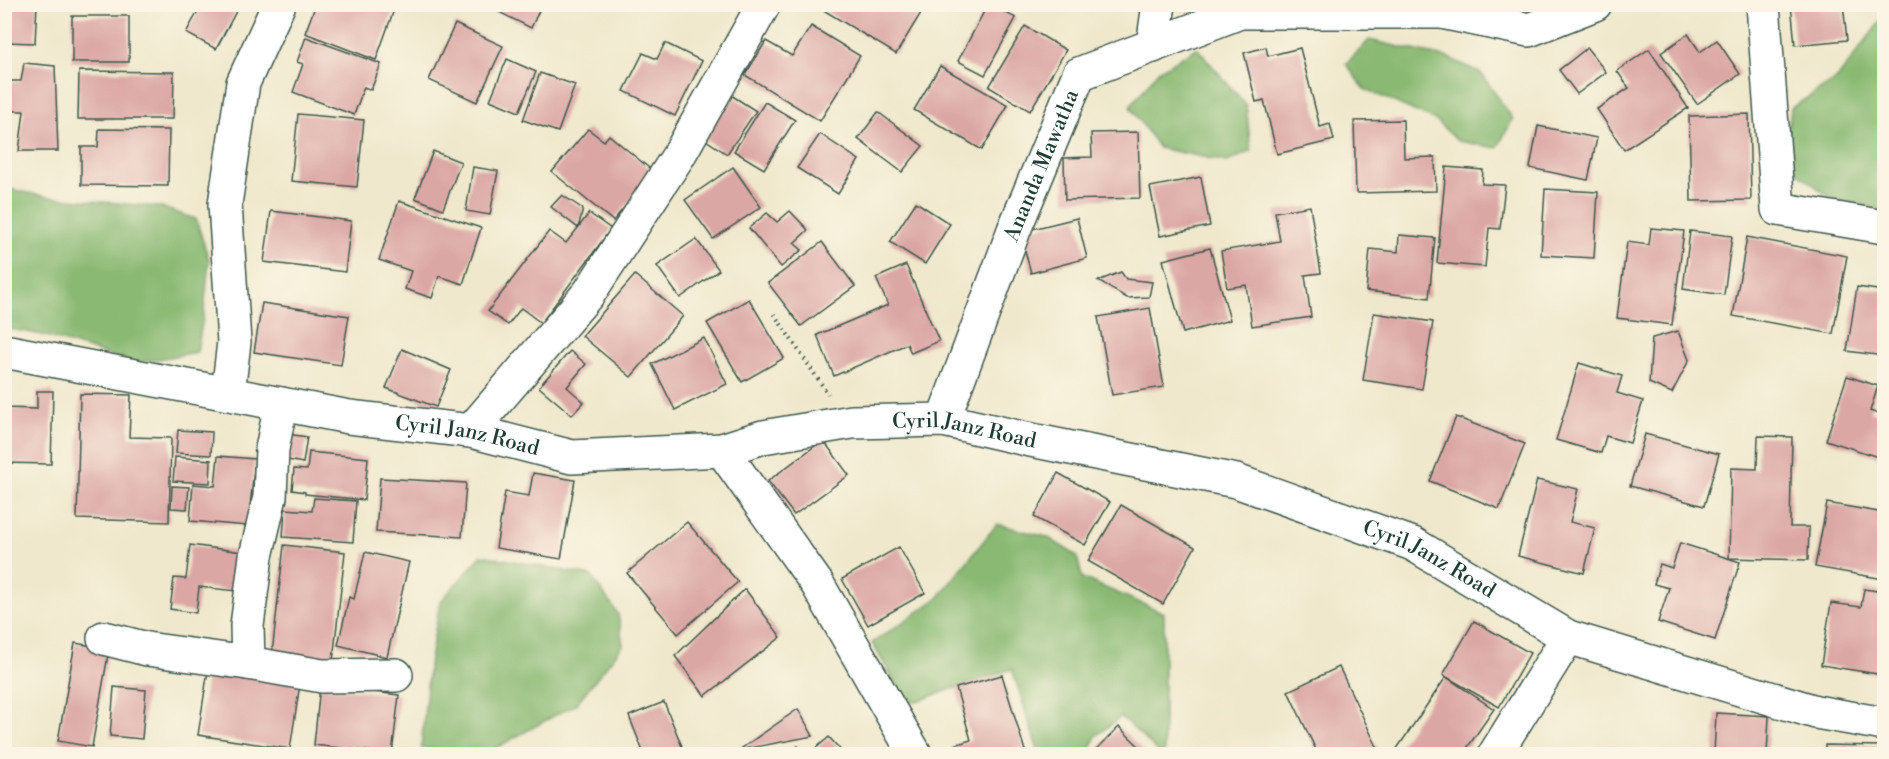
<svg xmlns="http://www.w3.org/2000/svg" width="1889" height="759" font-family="'Libre Bodoni',serif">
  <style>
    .forest { fill: #89b972; stroke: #547b53; stroke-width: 1.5 }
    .building { fill: #dba7a5 }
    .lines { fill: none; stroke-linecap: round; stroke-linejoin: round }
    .minor-casing { stroke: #3e574b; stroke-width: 36 }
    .path { stroke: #3e574b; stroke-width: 4; stroke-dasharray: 1.5 4.5; stroke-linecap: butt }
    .minor { stroke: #fff; stroke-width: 33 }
    .labels { text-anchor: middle; stroke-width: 4.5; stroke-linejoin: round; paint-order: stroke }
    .street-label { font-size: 21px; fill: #1f3d34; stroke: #fcf5e5 }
  </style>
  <rect width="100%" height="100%" fill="#fcf5e5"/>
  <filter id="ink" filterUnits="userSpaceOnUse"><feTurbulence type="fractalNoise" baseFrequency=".0167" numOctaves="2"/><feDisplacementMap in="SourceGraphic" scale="12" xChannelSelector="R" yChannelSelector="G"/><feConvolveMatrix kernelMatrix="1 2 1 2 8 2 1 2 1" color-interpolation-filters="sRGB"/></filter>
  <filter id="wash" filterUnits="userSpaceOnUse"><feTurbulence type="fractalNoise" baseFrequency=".008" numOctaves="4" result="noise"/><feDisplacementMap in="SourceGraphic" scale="24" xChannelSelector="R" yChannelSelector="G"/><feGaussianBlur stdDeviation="1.35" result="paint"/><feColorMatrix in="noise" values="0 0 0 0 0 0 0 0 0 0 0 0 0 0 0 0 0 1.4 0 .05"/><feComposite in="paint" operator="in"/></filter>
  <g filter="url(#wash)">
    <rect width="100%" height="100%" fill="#efe8cc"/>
    <!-- forest -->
    <g class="forest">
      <path d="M1884 16V210L1832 199 1784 162 1791 108 1837 79Z"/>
      <path d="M1369 40 1449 58 1481 73 1513 119 1497 148 1458 141 1435 120 1364 89 1346 64Z"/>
      <path d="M1197 48 1246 105 1251 151 1227 162 1159 148 1130 107 1158 71Z"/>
      <path d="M4 188 48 197 160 207 196 219 209 260 204 312 197 352 135 363 43 335 5 328Z"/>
      <path d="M997 524 1047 537 1077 556 1082 578 1164 613V754H1161L1121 717 1096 736 1088 754H1039L1012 669 908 704 872 643 938 598Z"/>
      <path d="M482 555 591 576 618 614 623 645 576 704 485 754H460L421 748 429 665 440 602Z"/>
    </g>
    <g id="blocks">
      <!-- building -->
      <g class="building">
        <path d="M4 4H37L35 43 4 42Z"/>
        <path d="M202 4H240L216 49 186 33Z"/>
        <path d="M316 4H396L376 60 305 33Z"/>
        <path d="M483 4H542L531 28Z"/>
        <path d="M822 4H918L924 8 896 54 820 8Z"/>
        <path d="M988 4 1016 18 985 75 958 61Z"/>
        <path d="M1466 4H1512L1510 15Z"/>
        <path d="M1791 4H1843L1847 40 1795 45Z"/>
        <rect x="72" y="16" width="57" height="46"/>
        <path d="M455 24 503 46 477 102 429 80Z"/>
        <path d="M811 26 860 56 820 121 745 75 766 41 792 56Z"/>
        <path d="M1025 26 1066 50 1030 111 989 87Z"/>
        <path d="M1688 34 1700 52 1717 40 1740 74 1697 104 1661 53Z"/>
        <path d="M306 37 381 64 371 90 364 87 354 115 293 92 303 64 297 62Z"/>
        <path d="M665 43 702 61 675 116 624 91 643 53 657 59Z"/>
        <path d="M1266 47 1268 56 1300 48 1320 127 1330 124 1334 140 1277 154 1264 100 1256 102 1244 53Z"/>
        <path d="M1587 48 1606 72 1577 94 1559 70Z"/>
        <path d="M1649 49 1688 108 1624 150 1597 109 1629 88 1617 71Z"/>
        <path d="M507 59 536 72 519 112 490 100Z"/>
        <path d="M24 63 55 66 58 151H19L24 111H4V81H21Z"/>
        <path d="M940 66 1008 105 982 150 914 110Z"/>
        <path d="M79 71 174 72 173 119H78Z"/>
        <path d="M540 73 575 85 558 132 523 120Z"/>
        <path d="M731 95 756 111 727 154 703 138Z"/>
        <path d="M765 102 795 120 764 169 734 151Z"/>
        <path d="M878 112 923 146 902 172 858 139Z"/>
        <path d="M298 114 364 120 357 187 291 181Z"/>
        <path d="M1749 114 1751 200 1691 201 1689 116Z"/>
        <path d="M1403 120 1404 158 1435 157 1436 191 1356 193 1354 121Z"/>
        <path d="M1538 126 1597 138 1588 180 1530 168Z"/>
        <path d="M99 129 169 130 168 186 81 185V147H98Z"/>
        <path d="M588 129 604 141 609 135 654 172 613 221 552 172Z"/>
        <path d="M1138 132 1140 198 1065 200 1064 158 1092 157 1091 133Z"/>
        <path d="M820 134 859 160 838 194 797 168Z"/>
        <path d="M433 151 461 162 443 209 415 198Z"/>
        <path d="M473 167 498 171 490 215 466 211Z"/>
        <path d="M733 167 761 207 713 239 685 200Z"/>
        <path d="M1446 167 1483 170 1482 184 1505 185 1500 229 1489 228 1485 267 1437 263Z"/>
        <path d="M1201 177 1210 226 1160 236 1150 187Z"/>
        <path d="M1545 189 1598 192 1594 258 1541 255Z"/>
        <path d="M562 195 583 209 578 228 589 213 611 229 541 323 521 308 508 325 488 311 549 231 566 243 578 228 551 207Z"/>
        <path d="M399 201 481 228 463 284 439 276 432 298 405 289 411 271 379 260Z"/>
        <path d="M916 202 950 224 925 264 890 242Z"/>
        <path d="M1310 206 1321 273 1305 275 1311 317 1252 326 1246 285 1227 288 1221 251 1280 241 1275 212Z"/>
        <path d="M271 211 351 221 345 272 264 262Z"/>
        <path d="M790 211 808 230 794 243 802 250 781 267 749 228 767 213 777 222Z"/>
        <path d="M1077 218 1087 258 1031 273 1020 232Z"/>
        <path d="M1651 228 1684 231 1672 325 1617 318 1627 242 1649 245Z"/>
        <path d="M1690 231 1732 236 1724 295 1683 289Z"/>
        <path d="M1399 235 1435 238 1429 298 1366 291 1370 249 1398 252Z"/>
        <path d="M1747 237 1847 256 1833 334 1733 316Z"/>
        <path d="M696 239 719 270 680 298 657 266Z"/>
        <path d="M822 242 855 286 801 326 768 283Z"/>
        <path d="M1210 248 1230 320 1183 333 1163 260Z"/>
        <path d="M906 265 939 341 911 353 907 344 834 376 817 335 888 305 876 278Z"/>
        <path d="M1121 272 1126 279 1152 282 1149 297 1127 298 1098 281Z"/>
        <path d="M635 275 683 316 631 377 582 336Z"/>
        <path d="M1857 287 1884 291V356L1847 351Z"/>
        <path d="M749 299 784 358 742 382 707 323Z"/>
        <path d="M262 303 349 316 341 365 254 352Z"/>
        <path d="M1150 308 1164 387 1112 395 1098 317Z"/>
        <path d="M1374 313 1433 322 1422 389 1363 380Z"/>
        <path d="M1678 331 1689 360 1672 393 1649 383 1652 338Z"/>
        <path d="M704 338 727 384 675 410 652 364Z"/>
        <path d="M402 349 451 370 436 407 386 388Z"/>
        <path d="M570 351 586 364 567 387 584 402 572 415 539 387Z"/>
        <path d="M1579 363 1622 376 1617 393 1643 401 1630 443 1606 436 1601 453 1556 440Z"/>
        <path d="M1847 376 1878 386 1870 411 1884 416V459L1826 440Z"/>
        <path d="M37 391H53L51 464 4 463V408L37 409Z"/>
        <path d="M80 394 131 395 129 437 171 438 169 522 77 519Z"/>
        <path d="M1456 417 1525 444 1499 509 1430 481Z"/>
        <path d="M178 430 212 432 211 455 176 453Z"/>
        <path d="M287 434 307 437 303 463 283 459Z"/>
        <path d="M1645 434 1719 454 1704 506 1630 486Z"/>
        <path d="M1758 436 1792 437 1790 527H1809L1808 560 1729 558 1731 468 1757 469Z"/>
        <path d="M823 440 849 475 794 515 768 481Z"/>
        <path d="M309 452 368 458 364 500 305 494V492L292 490 294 469 307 470Z"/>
        <path d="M218 456 255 459 248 526 190 521 193 484 215 486Z"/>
        <path d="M175 457 211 460 210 483 173 481Z"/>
        <path d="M533 473 575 480 561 559 496 548 505 492 529 496Z"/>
        <path d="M1058 473 1110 502 1085 545 1034 517Z"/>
        <path d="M380 478 466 483 462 537 376 532Z"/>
        <path d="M1537 480 1578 489 1570 522 1595 528 1584 573 1518 556Z"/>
        <path d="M172 486 189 487 187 509 171 508Z"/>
        <path d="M314 498 356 501 353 542 283 537 285 509 312 511Z"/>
        <path d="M1827 503 1884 513V579L1815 567Z"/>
        <path d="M1121 505 1195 547 1163 604 1088 561Z"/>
        <path d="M687 522 738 582 678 634 627 573Z"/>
        <path d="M1680 543 1740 562 1715 640 1658 622 1669 588 1654 584 1660 564 1672 568Z"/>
        <path d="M190 545 242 552 237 591 199 587 196 613 170 609 174 578 186 579Z"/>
        <path d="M284 545 345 552 333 661 272 654Z"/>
        <path d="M899 547 925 593 868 625 842 579Z"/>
        <path d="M365 552 409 562 387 657 338 645 349 597 354 599Z"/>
        <path d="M745 589 781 637 705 696 675 656Z"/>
        <path d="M1864 589 1884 592V675L1821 665 1831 603 1861 607Z"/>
        <path d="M1474 621 1530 653 1499 707 1443 675Z"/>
        <path d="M75 643 109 649 92 747 58 741Z"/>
        <path d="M1339 667 1379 751 1371 754H1318L1288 691Z"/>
        <path d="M208 670 300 684 290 749 198 735Z"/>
        <path d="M1002 675 1026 754H957L954 745 971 740 956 688Z"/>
        <path d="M1446 677 1494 709 1463 754H1396L1394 753Z"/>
        <path d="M320 686 399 695 392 754 314 745Z"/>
        <path d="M114 687 146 690 142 739 110 736Z"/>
        <path d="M664 702 685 754H644L629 716Z"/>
        <path d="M798 709 813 736 739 750Z"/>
        <path d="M1716 713 1769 716 1767 754H1714Z"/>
        <path d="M1119 727 1147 754H1092Z"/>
        <path d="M829 737 844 754H809Z"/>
        <path d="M1825 745 1884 746V754H1825Z"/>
        <path d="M798 746 805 754H787Z"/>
      </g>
    </g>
  </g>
  <g filter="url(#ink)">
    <use href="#blocks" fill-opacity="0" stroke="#3e574b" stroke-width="1.5"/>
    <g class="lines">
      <!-- minor casing -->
      <g class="minor-casing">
        <g id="minor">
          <path d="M1763 4 1778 209 1884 227"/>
          <path d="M1153 46 1159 4"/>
          <path id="s1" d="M4 351 349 417 471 431 572 457 722 450 763 437 852 422 943 420 1026 439 1236 481 1413 544 1568 637 1816 712 1884 724"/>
          <path d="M228 393 234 342 225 204 243 83 279 4"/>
          <path d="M281 404 272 449 270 497 256 556 247 626 248 663 322 676 396 675"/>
          <path id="s2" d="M943 420 1014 230 1079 74 1240 12H1442L1529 30 1595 4"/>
          <path d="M471 431 589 293 679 155 764 4"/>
          <path d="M722 450 818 585 915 754"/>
          <path d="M104 638 147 649 248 663"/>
          <path d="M1495 754 1568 637"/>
        </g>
      </g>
      <!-- path -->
      <path class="path" d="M774 314 828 394"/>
      <!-- minor -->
      <use href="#minor" class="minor"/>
    </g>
  </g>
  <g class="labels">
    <!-- street labels -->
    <g class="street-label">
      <text dy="7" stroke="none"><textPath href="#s2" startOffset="273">Ananda Mawatha</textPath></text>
      <text dy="7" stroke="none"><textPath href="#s1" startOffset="975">Cyril Janz Road</textPath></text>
      <text dy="7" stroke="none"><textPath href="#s1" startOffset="471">Cyril Janz Road</textPath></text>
      <text dy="7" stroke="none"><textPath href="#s1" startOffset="1461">Cyril Janz Road</textPath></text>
    </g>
  </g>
  <!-- margin -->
  <rect width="1889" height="759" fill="none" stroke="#fcf5e5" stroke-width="24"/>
</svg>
